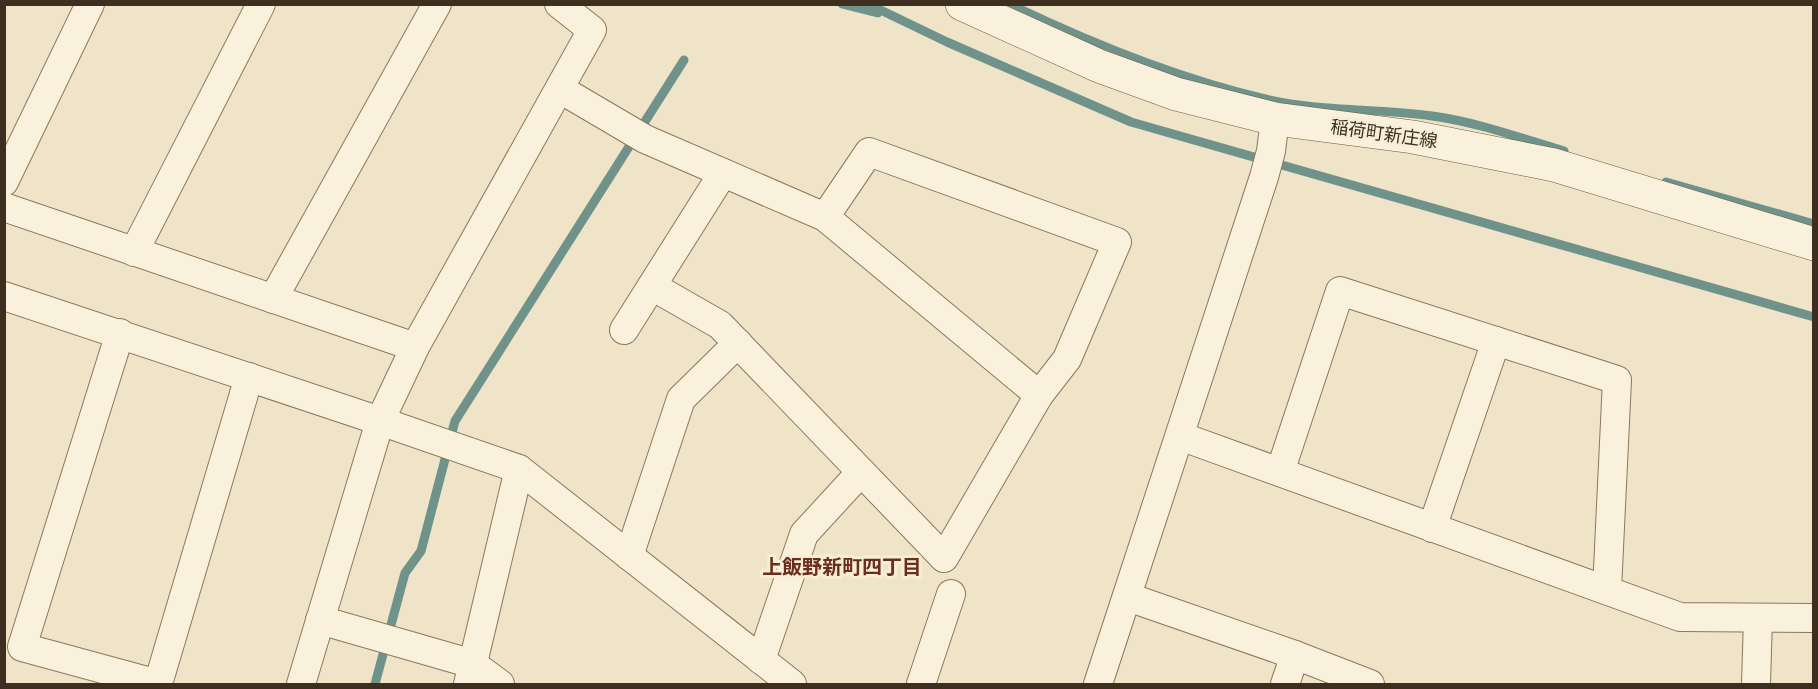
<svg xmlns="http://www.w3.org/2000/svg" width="1818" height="689" font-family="Bitter,'Noto Sans JP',serif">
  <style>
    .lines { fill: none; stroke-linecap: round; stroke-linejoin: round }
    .stream { stroke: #6f938a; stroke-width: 9 }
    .minor-casing { stroke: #8d765c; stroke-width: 30 }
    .secondary-casing { stroke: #6f573f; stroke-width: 34 }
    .minor { stroke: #faf1dc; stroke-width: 28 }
    .secondary { stroke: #faf1dc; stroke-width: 33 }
    .labels { text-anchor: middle; stroke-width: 6; stroke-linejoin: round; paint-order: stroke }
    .street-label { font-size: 18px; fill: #3d2e20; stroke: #f7eed8 }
    .neighbourhood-label { font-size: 20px; font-weight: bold; fill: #6b2e1e; stroke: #f7eed8 }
  </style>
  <rect width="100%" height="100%" fill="#f0e4c8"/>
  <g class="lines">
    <!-- stream -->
    <g class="stream">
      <path d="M842 4 878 13"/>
      <path d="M868 4 947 42 1131 122 1814 317"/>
      <path d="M1009 4C1092 44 1178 79 1269 100 1322 112 1378 108 1432 116 1477 122 1520 138 1564 151"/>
      <path d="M1666 182 1814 224"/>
      <path d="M375 684 405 573 421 551 455 421 684 60"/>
    </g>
    <!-- minor casing -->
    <g class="minor-casing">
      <g id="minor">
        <path d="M560 89 645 139 825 217 1039 395"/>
        <path d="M4 182 90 4"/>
        <path d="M4 207 415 347"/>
        <path d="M134 252 261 4"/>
        <path d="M652 286 720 325 944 558 1039 395 1067 359 1117 242 869 152 825 217"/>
        <path d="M4 296 380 421 519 469 792 684"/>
        <path d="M273 299 437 4"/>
        <path d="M624 330 723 173"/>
        <path d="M120 333 22 647 158 684 249 377"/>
        <path d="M1180 436 1680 617 1814 618"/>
        <path d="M1280 472 1340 291 1617 380 1607 590"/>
        <path d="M1432 528 1496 341"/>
        <path d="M629 556 681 399 738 343"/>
        <path d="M1128 597 1295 655 1370 684"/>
        <path d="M320 620 473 664 500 684"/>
        <path d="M761 660 804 534 861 472"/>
        <path d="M301 684 380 421 415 347 592 30 559 4"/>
        <path d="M468 684 519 469"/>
        <path d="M921 684 951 594"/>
        <path d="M1098 684 1264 177 1271 151 1275 119"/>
        <path d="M1285 684 1295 655"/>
        <path d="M1756 684 1758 618"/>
      </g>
    </g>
    <!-- secondary casing -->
    <g class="secondary-casing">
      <path id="secondary" d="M962 4 1099 66 1176 94 1275 119 1413 137 1554 165 1814 244"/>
    </g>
    <!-- minor -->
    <use href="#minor" class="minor"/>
    <!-- secondary -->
    <use href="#secondary" class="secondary"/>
  </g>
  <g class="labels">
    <!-- street labels -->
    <g class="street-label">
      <text transform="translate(1384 134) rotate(8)" y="6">稲荷町新庄線</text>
    </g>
    <!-- neighbourhood labels -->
    <g class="neighbourhood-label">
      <text x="842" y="574">上飯野新町四丁目</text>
    </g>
  </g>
  <!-- border -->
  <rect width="1818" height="689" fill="none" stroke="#3d2e20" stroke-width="12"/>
</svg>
